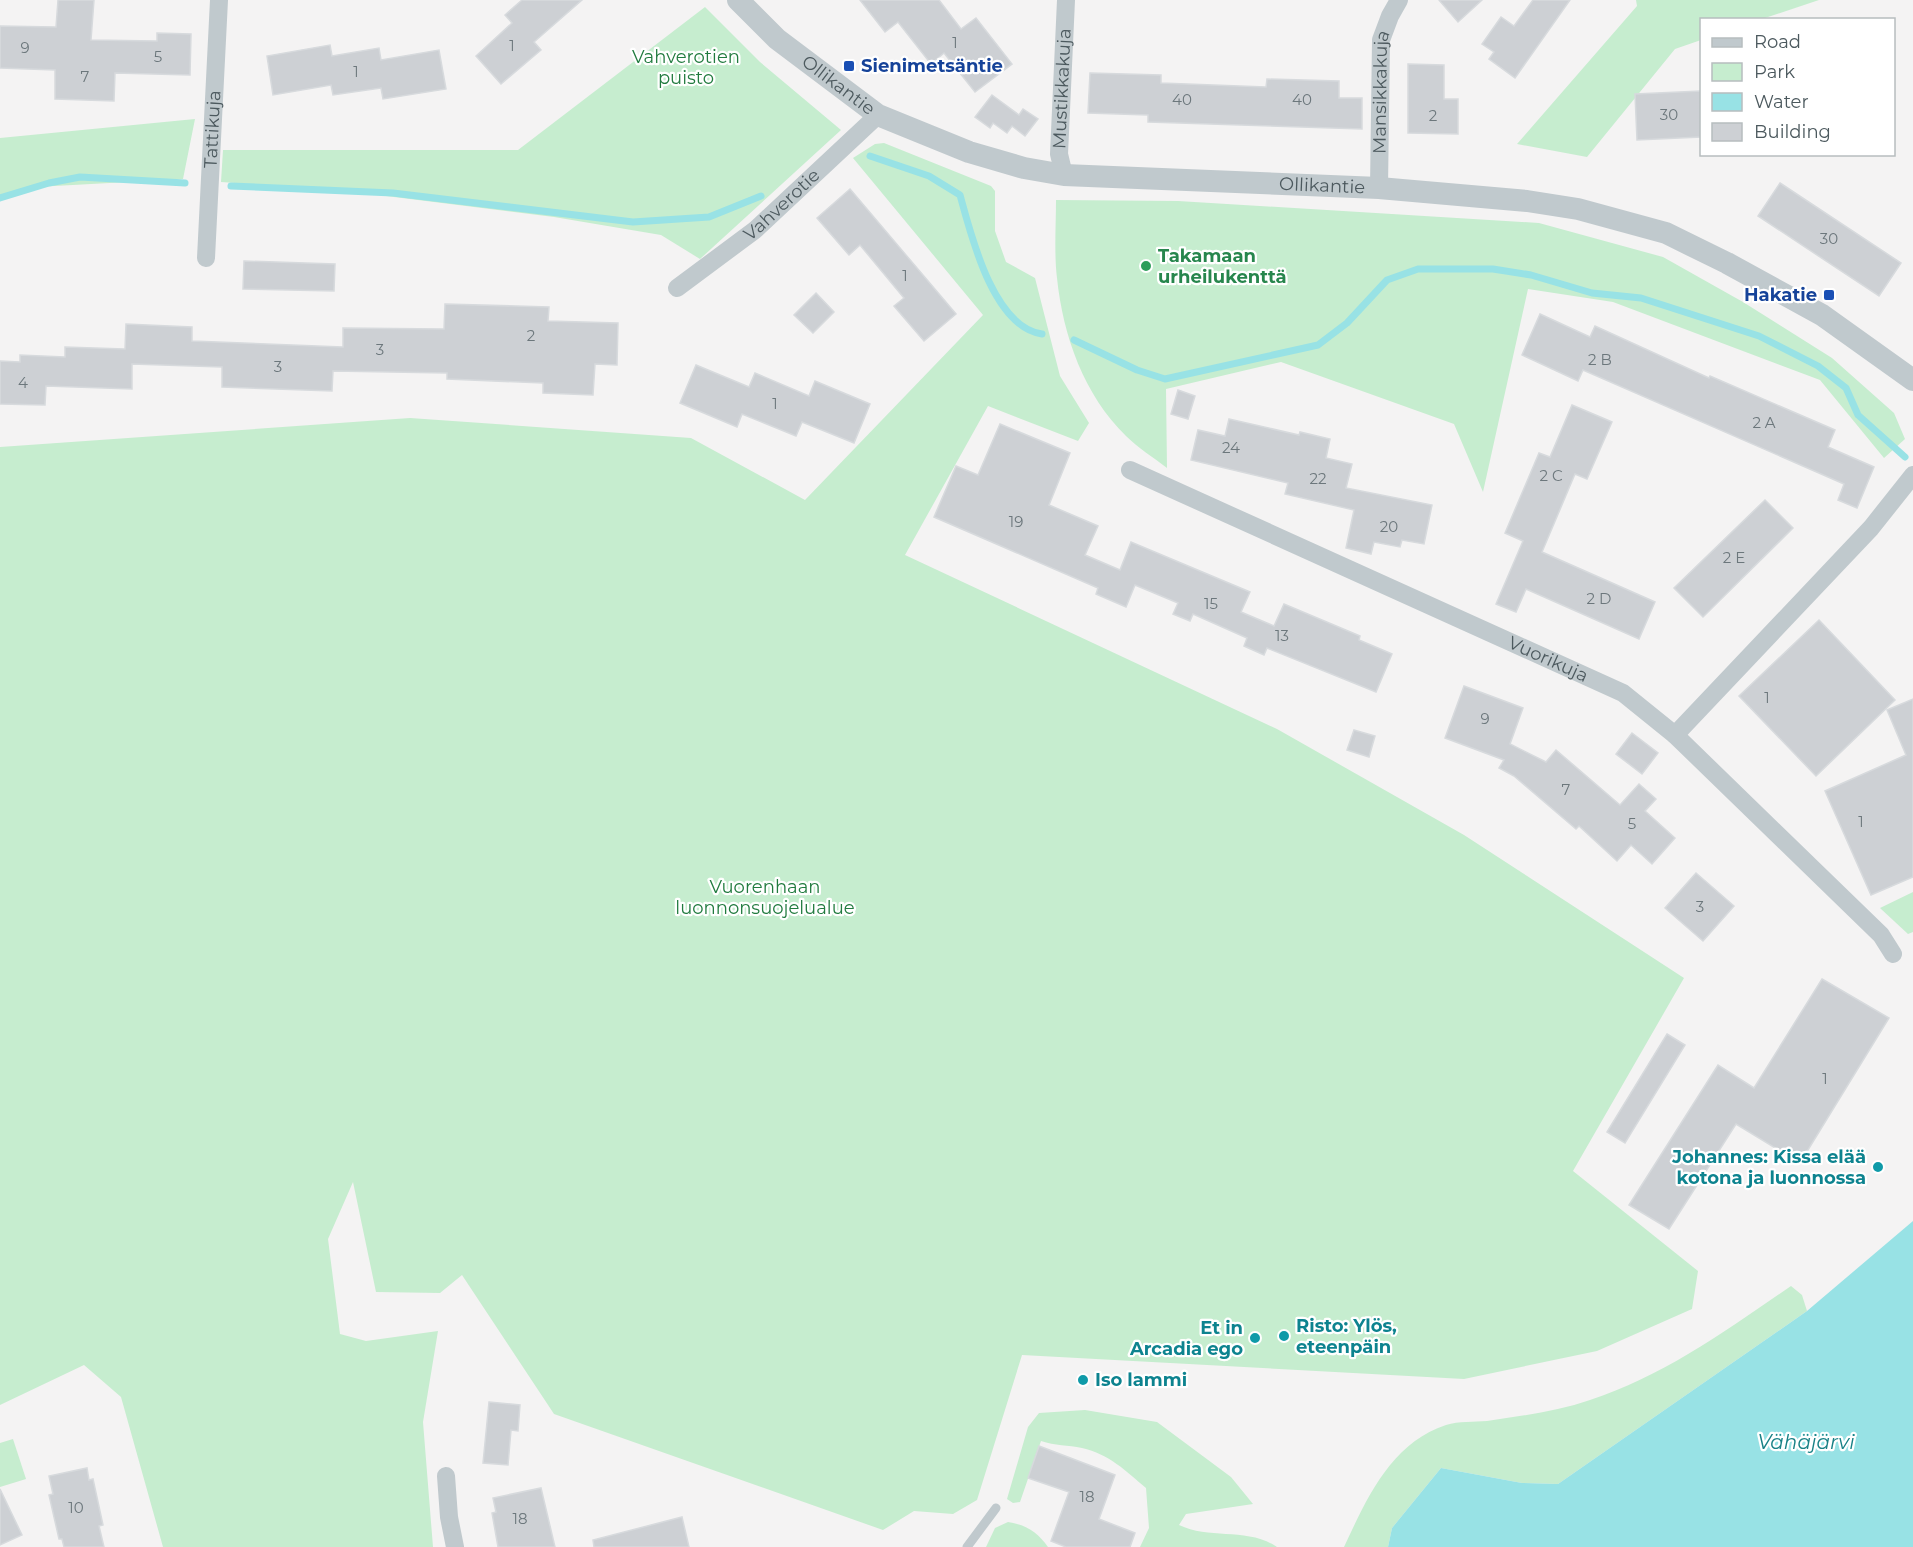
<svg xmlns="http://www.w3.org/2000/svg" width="1913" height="1547" font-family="Montserrat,sans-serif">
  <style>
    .green { fill: #c6edcf }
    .water { fill: #98e2e5 }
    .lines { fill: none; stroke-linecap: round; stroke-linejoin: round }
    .stream { stroke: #98e2e5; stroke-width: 7 }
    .building { fill: #cdd0d4; stroke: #d7dadd; stroke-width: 1.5 }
    .service { stroke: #c0c9cd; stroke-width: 9 }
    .minor { stroke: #c0c9cd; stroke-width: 18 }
    .tertiary { stroke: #c0c9cd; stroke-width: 22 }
    .transit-dot { fill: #1a4fb4; stroke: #fff; stroke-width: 2 }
    .leisure-dot { fill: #2e9e5b; stroke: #fff; stroke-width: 2 }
    .culture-dot { fill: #0f9aa8; stroke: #fff; stroke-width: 2 }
    .labels { text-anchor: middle; stroke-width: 4.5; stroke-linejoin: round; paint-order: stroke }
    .number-label { font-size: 15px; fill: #6c777c }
    .park-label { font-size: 18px; fill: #217b3f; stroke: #fff }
    .transit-label { font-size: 18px; font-weight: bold; fill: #164399; stroke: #fff; text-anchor: start }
    .street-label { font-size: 18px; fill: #4c595e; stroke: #fff }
    .leisure-label { font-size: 18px; font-weight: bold; fill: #27864d; stroke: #fff; text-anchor: start }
    .culture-label { font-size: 18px; font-weight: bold; fill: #0d838f; stroke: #fff; text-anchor: end }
    .water-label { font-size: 20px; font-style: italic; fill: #188186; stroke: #fff }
  </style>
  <rect width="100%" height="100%" fill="#f4f3f3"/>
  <!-- green -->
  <g class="green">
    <path d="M1636 0H1819L1762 19 1702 20 1701 40 1675 49 1587 157 1517 144 1637 6Z"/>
    <path d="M705 7 760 62 841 130 700 259 661 235 554 217 338 190 221 182 223 150H518Z"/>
    <path d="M195 119 183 179 36 187 0 200V138Z"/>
    <path d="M884 143 991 186 995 191V231L1006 262 1035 278 1060 376 1089 423 1078 441 988 406 905 555 1277 729 1464 835 1684 978 1573 1171 1698 1271 1692 1309 1597 1351 1464 1379 1022 1355 977 1500 953 1514 914 1511 883 1530 554 1414 462 1275 440 1293 376 1292 353 1182 328 1239 340 1334 366 1341 438 1331 423 1422 433 1547H163L121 1397 84 1365 0 1405V447L410 418 691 438 805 500 983 315 853 158 875 144Z"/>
    <path d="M1056 200 1178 201 1539 223 1663 257 1743 302 1832 358 1894 413 1905 439 1884 458 1820 380 1613 302 1528 289 1483 492 1454 424 1281 362 1166 389 1167 468C1153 457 1138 448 1126 436 1084 395 1063 336 1057 278 1054 253 1056 225 1056 200Z"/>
    <path d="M1913 892V932L1908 934 1880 908Z"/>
    <path d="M1791 1286 1802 1295 1807 1311 1558 1484 1522 1483 1441 1468 1392 1528 1388 1547H1344C1367 1498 1391 1443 1446 1425 1459 1421 1474 1422 1487 1421 1521 1416 1558 1411 1590 1400 1664 1376 1727 1330 1791 1286Z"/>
    <path d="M1085 1410 1157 1422 1231 1477 1253 1504 1186 1514 1179 1525C1210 1540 1248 1527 1277 1547H1140L1149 1528 1146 1488C1126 1471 1109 1454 1082 1448 1068 1445 1055 1446 1041 1441L1020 1502 1013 1503 1007 1499 1028 1427 1039 1413Z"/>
    <path d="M13 1439 26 1479 0 1487V1443Z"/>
    <path d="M1008 1522C1027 1525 1037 1532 1048 1547H986L995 1528Z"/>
  </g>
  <!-- water -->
  <path class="water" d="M1913 1221V1547H1388L1392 1528 1441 1468 1522 1483 1558 1484 1807 1311Z"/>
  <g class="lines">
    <!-- stream -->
    <g class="stream">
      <path d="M870 156 929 176 960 195C971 235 993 327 1042 334"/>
      <path d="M231 186 393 193 633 222 709 217 761 196"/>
      <path d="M0 198 49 183 80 177 185 183"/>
      <path d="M1074 340 1137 370 1165 379 1318 345 1347 323 1387 280 1418 269H1493L1531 275 1592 293 1641 298 1759 336 1818 366 1846 388 1858 415 1905 457"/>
    </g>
  </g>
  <!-- building -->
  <g class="building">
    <path d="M58 0H94L91 40 157 41V33L191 34 190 75 115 73 114 101 55 99V70L0 68V26L56 27Z"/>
    <path d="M522 0H582L534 42 541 50 501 84 476 56 512 23 505 15Z"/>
    <path d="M860 0H939L961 29 976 18 1012 64 975 92 944 53 931 64 898 22 885 32Z"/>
    <path d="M1439 0H1482L1458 22Z"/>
    <path d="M1533 0H1570L1515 78 1489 59 1494 52 1482 44 1501 17 1514 26Z"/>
    <path d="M330 45 332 56 379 48 381 60 439 50 446 89 383 99 381 88 333 95 331 85 273 95 267 56Z"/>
    <path d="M1408 64 1444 65V99H1458V134L1408 133Z"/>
    <path d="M1090 73 1161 75V83L1266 87 1267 79 1339 81V98H1362V129L1148 122V115L1088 113Z"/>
    <path d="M1701 91V137L1637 140 1635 94Z"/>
    <path d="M992 95 1019 115 1023 109 1038 119 1025 136 1012 126 1007 133 993 123 990 128 975 117Z"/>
    <path d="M1780 183 1901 263 1879 296 1758 216Z"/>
    <path d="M850 189 956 314 924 341 894 306 904 298 860 245 849 255 817 218Z"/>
    <path d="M244 261 335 264 334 291 243 289Z"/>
    <path d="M816 293 834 312 813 333 794 315Z"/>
    <path d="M445 304 549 307 548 321 618 323 617 365 595 364 593 395 543 393V383L447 379V373L333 371 332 391 222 387V367L132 364V389L46 386 45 405 0 404V361L20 362V355L65 357V347L125 349 126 324 192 327V341L343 347V328L444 329Z"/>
    <path d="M1540 314 1590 337 1595 326 1709 378 1710 376 1835 430 1828 447 1874 467 1857 508 1838 500 1844 484 1583 370 1578 381 1522 355Z"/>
    <path d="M696 365 749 387 755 373 809 396 815 381 870 404 854 443 802 422 796 436 742 414 737 427 680 403Z"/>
    <path d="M1178 390 1195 396 1188 419 1171 414Z"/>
    <path d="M1572 405 1612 422 1587 479 1575 474 1542 552 1655 602 1639 639 1526 589 1516 612 1496 604 1523 541 1505 533 1539 453 1550 457Z"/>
    <path d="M1229 419 1299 435 1300 432 1330 439 1326 458 1352 464 1346 488 1432 505 1424 544 1402 540 1400 547 1374 542 1371 554 1346 548 1354 510 1285 494 1288 483 1191 460 1198 430 1225 436Z"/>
    <path d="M1000 424 1070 453 1049 505 1098 526 1085 555 1120 570 1131 542 1250 592 1241 612 1274 626 1284 604 1360 636 1359 640 1392 654 1376 692 1267 648 1264 655 1244 646 1247 638 1193 614 1190 621 1173 614 1178 603 1135 585 1126 607 1096 594 1098 588 934 517 956 466 978 475Z"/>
    <path d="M1765 500 1793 528 1703 617 1674 588Z"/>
    <path d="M1819 620 1895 700 1816 776 1739 696Z"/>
    <path d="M1464 686 1523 708 1510 744 1546 762 1556 750 1620 805 1639 784 1656 799 1645 811 1675 838 1652 864 1631 845 1617 861 1579 826 1576 829 1514 776 1499 768 1504 760 1445 738Z"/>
    <path d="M1913 699V877L1871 895 1825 791 1906 755 1887 710Z"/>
    <path d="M1354 730 1375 736 1369 757 1347 750Z"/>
    <path d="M1632 733 1658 753 1642 774 1616 754Z"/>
    <path d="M1696 873 1734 906 1703 941 1665 908Z"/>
    <path d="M1822 979 1889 1018 1800 1163 1736 1124 1669 1229 1629 1205 1718 1065 1754 1088Z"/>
    <path d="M1667 1034 1685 1045 1625 1143 1607 1132Z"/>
    <path d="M489 1402 520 1405 518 1431 511 1430 508 1465 483 1463Z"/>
    <path d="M1039 1446 1115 1475 1099 1519 1135 1533 1130 1547H1066L1051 1541 1069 1492 1028 1478Z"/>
    <path d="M87 1468 89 1480 93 1479 103 1525 99 1526 104 1547H64L62 1539H59L49 1495 53 1494 49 1476Z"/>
    <path d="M541 1488 555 1547H498L492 1513 496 1512 493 1498Z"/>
    <path d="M0 1489 22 1535 0 1545Z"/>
    <path d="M682 1517 689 1547H594L593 1540Z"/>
  </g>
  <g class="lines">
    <!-- service -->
    <path class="service" d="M967 1547 996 1508"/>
    <!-- minor -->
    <g class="minor">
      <path id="s1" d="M1064 175 1059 154 1066 0"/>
      <path id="s2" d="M1379 188 1381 40 1390 16 1399 0"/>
      <path id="s3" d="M206 258 219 0"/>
      <path id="s4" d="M677 288 755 230 878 115"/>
      <path id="s5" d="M1130 470 1623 693 1675 735 1881 935 1893 954"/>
      <path d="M1675 735 1871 528 1913 475"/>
      <path d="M446 1476 449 1517 455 1547"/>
    </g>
    <!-- tertiary -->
    <path class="tertiary" id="s6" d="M738 0 777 39 878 115 969 152 1024 168 1064 175 1379 188 1527 201 1578 209 1666 233 1727 263 1822 315 1913 380"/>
  </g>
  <!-- markers -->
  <g class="transit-dot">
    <rect x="843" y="60" width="12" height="12" rx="3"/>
    <rect x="1823" y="289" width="12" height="12" rx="3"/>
  </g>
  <circle class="leisure-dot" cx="1146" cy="266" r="6"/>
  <g class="culture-dot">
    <circle cx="1878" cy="1167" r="6"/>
    <circle cx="1284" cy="1336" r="6"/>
    <circle cx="1255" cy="1338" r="6"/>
    <circle cx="1083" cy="1380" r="6"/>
  </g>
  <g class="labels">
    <!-- number labels -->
    <g class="number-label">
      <text x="955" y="48">1</text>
      <text x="512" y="51">1</text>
      <text x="25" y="53">9</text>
      <text x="158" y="62">5</text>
      <text x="356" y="77">1</text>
      <text x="85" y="82">7</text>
      <text x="1182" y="105">40</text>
      <text x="1302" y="105">40</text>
      <text x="1669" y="120">30</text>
      <text x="1433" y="121">2</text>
      <text x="1829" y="244">30</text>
      <text x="905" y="281">1</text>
      <text x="531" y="341">2</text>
      <text x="380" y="355">3</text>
      <text x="1600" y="365">2 B</text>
      <text x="278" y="372">3</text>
      <text x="23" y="388">4</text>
      <text x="775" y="409">1</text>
      <text x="1764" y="428">2 A</text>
      <text x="1231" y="453">24</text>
      <text x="1551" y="481">2 C</text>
      <text x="1318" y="484">22</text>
      <text x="1016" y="527">19</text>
      <text x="1389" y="532">20</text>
      <text x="1734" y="563">2 E</text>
      <text x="1599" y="604">2 D</text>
      <text x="1211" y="609">15</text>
      <text x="1282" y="641">13</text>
      <text x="1767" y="703">1</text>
      <text x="1485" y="724">9</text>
      <text x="1566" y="795">7</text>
      <text x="1861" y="827">1</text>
      <text x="1632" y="829">5</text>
      <text x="1700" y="912">3</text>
      <text x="1825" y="1084">1</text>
      <text x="1087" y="1502">18</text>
      <text x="76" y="1513">10</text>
      <text x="520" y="1524">18</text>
    </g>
    <!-- park labels -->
    <g class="park-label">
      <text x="686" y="63">Vahverotien<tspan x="686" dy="21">puisto</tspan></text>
      <text x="765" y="893">Vuorenhaan<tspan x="765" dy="21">luonnonsuojelualue</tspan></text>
    </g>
    <!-- transit labels -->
    <g class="transit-label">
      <text x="861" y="72">Sienimetsäntie</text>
      <text x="1817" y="301" text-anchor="end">Hakatie</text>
    </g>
    <!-- street labels -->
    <g class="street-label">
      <text dy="6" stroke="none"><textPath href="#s6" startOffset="132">Ollikantie</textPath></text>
      <text dy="6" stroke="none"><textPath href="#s1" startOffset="87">Mustikkakuja</textPath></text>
      <text dy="6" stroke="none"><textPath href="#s2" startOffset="96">Mansikkakuja</textPath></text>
      <text dy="6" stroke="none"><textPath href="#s3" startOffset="129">Tattikuja</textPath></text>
      <text dy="6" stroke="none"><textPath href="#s6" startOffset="636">Ollikantie</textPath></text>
      <text dy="6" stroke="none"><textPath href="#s4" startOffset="134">Vahverotie</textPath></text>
      <text dy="6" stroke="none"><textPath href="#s5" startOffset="459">Vuorikuja</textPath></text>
    </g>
    <!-- leisure labels -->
    <g class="leisure-label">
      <text x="1158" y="262">Takamaan<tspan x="1158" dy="21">urheilukenttä</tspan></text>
    </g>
    <!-- culture labels -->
    <g class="culture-label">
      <text x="1866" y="1163">Johannes: Kissa elää<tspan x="1866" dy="21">kotona ja luonnossa</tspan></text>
      <text x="1296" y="1332" text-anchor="start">Risto: Ylös,<tspan x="1296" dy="21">eteenpäin</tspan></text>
      <text x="1243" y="1334">Et in<tspan x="1243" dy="21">Arcadia ego</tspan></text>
      <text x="1095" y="1386" text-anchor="start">Iso lammi</text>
    </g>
    <!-- water labels -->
    <g class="water-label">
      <text x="1806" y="1449">Vähäjärvi</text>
    </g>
  </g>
  <!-- legend -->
  <rect x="1700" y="18" width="195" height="138" fill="#ffffff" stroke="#b7bdbf" stroke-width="1.5"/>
  <rect x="1712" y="38" width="30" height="9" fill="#c0c9cd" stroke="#b7bdbf" stroke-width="1.5"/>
  <text x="1754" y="48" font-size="18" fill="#4c595e">Road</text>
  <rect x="1712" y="63" width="30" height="18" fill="#c6edcf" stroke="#b7bdbf" stroke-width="1.5"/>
  <text x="1754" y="78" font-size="18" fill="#4c595e">Park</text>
  <rect x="1712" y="93" width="30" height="18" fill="#98e2e5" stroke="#b7bdbf" stroke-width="1.5"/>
  <text x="1754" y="108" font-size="18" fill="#4c595e">Water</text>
  <rect x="1712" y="123" width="30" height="18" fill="#cdd0d4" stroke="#b7bdbf" stroke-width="1.5"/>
  <text x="1754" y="138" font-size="18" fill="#4c595e">Building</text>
</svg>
